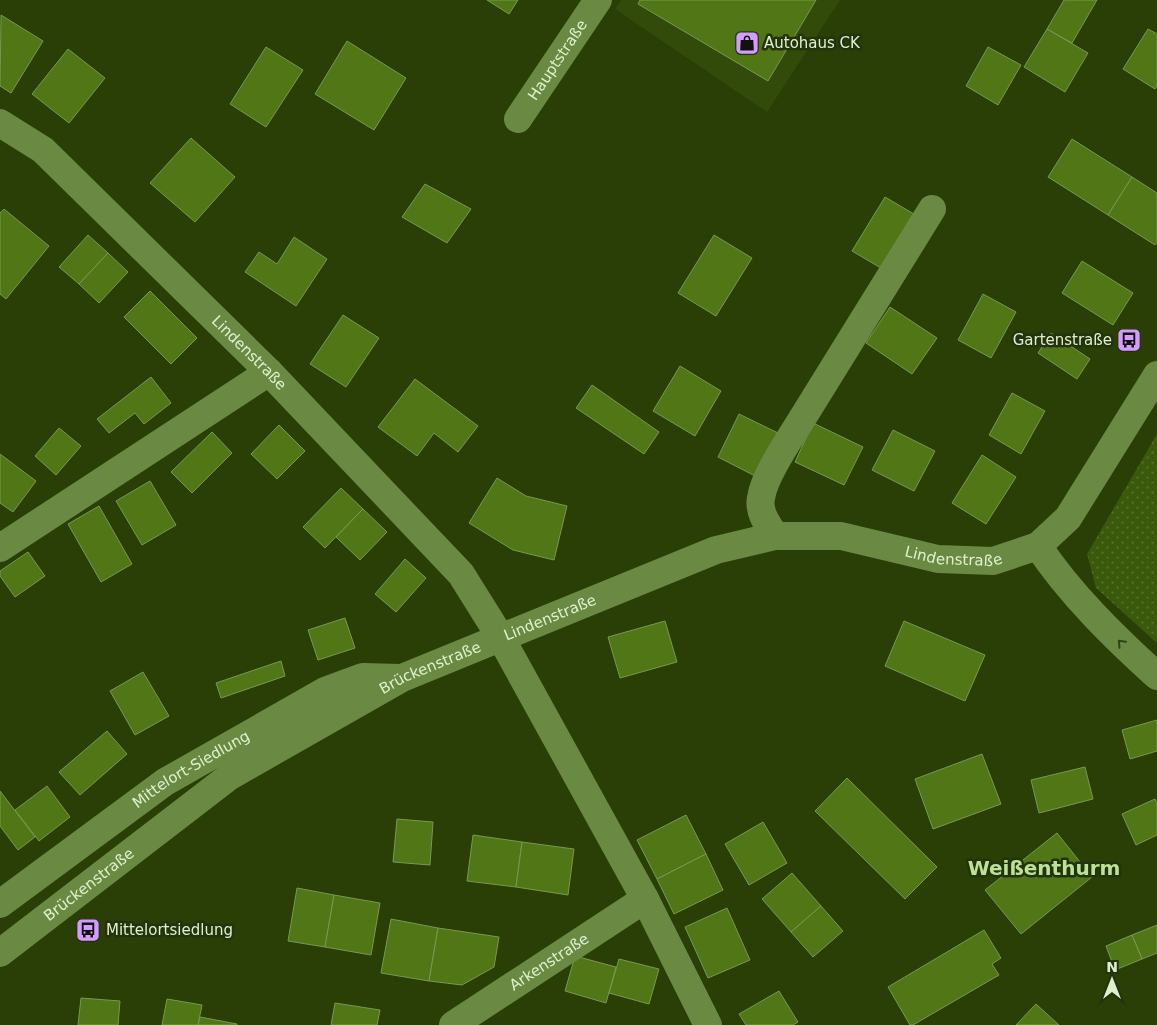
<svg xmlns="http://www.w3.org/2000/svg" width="1157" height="1025" font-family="'DejaVu Sans',sans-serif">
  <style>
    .built { fill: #324b0b }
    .park { fill: url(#park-dots) }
    .building { fill: #517615; stroke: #789951 }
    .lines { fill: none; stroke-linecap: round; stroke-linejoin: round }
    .minor { stroke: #6a8a43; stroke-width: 28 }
    .oneway { stroke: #314418 }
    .labels { text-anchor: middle; stroke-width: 5; stroke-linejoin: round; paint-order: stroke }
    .poi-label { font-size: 15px; fill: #def1cc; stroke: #23330d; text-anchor: start }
    .street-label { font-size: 15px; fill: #def1cc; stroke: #23330d }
    .district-label { font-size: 20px; font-weight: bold; fill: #bde197; stroke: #23330d }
  </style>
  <defs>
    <pattern id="park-dots" width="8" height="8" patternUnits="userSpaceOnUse" patternTransform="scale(1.25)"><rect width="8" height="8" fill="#3b590b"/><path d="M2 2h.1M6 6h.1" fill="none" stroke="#57712d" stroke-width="1.8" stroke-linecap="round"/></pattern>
  </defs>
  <rect width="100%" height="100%" fill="#293f05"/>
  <!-- built -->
  <path class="built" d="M621 0H840L767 112 615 9Z"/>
  <!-- park -->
  <path class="park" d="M1157 434V643L1096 588 1087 554Z"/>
  <!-- building -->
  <g class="building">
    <path d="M487 0H518L509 14Z"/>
    <path d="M640 0H816L768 81 638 4Z"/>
    <path d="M1064 0H1097L1072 43 1047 29Z"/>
    <path d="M1 15 43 41 11 93 0 86Z"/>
    <path d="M1047 29 1088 53 1065 92 1024 67Z"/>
    <path d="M1148 29 1157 34V86L1155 89 1123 69Z"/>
    <path d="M347 41 406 78 374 130 315 94Z"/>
    <path d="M266 47 303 70 266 127 230 104Z"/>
    <path d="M988 47 1021 65 998 105 966 86Z"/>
    <path d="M68 49 105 78 69 123 32 94Z"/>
    <path d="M191 138 235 177 195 222 150 183Z"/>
    <path d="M1072 139 1132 177 1108 215 1048 177Z"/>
    <path d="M1132 177 1157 193V242L1155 245 1108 215Z"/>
    <path d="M425 184 471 209 447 243 402 217Z"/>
    <path d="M885 197 919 217 886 271 852 251Z"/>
    <path d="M4 209 49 246 6 299 0 294V213Z"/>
    <path d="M88 235 108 253 79 284 59 267Z"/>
    <path d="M714 235 752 258 716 316 678 293Z"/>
    <path d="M294 237 327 259 296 306 245 272 259 252 277 264Z"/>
    <path d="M108 253 128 272 99 303 79 284Z"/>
    <path d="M1082 261 1133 293 1113 325 1062 293Z"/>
    <path d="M150 291 197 338 171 364 124 317Z"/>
    <path d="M983 294 1016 312 991 358 958 340Z"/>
    <path d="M890 307 937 338 912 374 866 343Z"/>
    <path d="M343 315 379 338 346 387 310 364Z"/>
    <path d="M1051 333 1090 359 1077 379 1038 353Z"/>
    <path d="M680 366 721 391 695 436 653 411Z"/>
    <path d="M151 377 171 403 144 424 135 413 109 433 97 419Z"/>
    <path d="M415 379 478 426 458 452 434 433 417 456 378 427Z"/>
    <path d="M592 385 659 432 644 454 576 408Z"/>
    <path d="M1012 393 1045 411 1021 454 989 435Z"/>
    <path d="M739 414 778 433 757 477 718 457Z"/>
    <path d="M813 423 863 447 844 485 795 462Z"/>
    <path d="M279 425 305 451 277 479 251 454Z"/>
    <path d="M59 428 81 446 56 475 35 456Z"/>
    <path d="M893 430 935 451 914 491 872 470Z"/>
    <path d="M212 432 232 453 192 493 171 472Z"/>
    <path d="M0 454 36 481 13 512 0 503Z"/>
    <path d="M982 455 1016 477 986 524 952 503Z"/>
    <path d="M497 478 526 496 567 506 554 560 513 550 469 523Z"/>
    <path d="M150 481 176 525 142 545 116 501Z"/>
    <path d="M341 488 363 509 325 548 303 527Z"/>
    <path d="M99 506 132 564 101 582 68 524Z"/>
    <path d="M363 509 387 532 360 560 336 537Z"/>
    <path d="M28 552 45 576 15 597 0 576V571Z"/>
    <path d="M405 559 426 578 396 612 375 594Z"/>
    <path d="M345 618 355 648 318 660 308 630Z"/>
    <path d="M665 621 677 662 620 678 608 637Z"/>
    <path d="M904 621 985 655 965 701 885 666Z"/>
    <path d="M281 661 285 676 221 698 216 683Z"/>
    <path d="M143 672 169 716 135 735 110 691Z"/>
    <path d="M1157 720V751L1130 759 1122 730Z"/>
    <path d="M107 731 127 754 80 795 59 772Z"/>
    <path d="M982 754 1001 804 933 829 915 779Z"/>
    <path d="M1085 767 1093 799 1039 813 1031 780Z"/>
    <path d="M847 778 937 867 905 899 815 811Z"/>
    <path d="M47 786 70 817 39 841 15 810Z"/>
    <path d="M0 791 35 837 18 850 0 826Z"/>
    <path d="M1155 799 1157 803V835L1136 845 1122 814Z"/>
    <path d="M686 815 706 854 657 879 637 840Z"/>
    <path d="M397 819 433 822 430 865 393 862Z"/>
    <path d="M763 822 787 863 749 885 725 844Z"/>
    <path d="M1057 833 1092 877 1021 934 985 890Z"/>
    <path d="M473 835 522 842 516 887 467 881Z"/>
    <path d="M522 842 574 849 568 895 516 887Z"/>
    <path d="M706 854 723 890 674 914 657 879Z"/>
    <path d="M792 873 821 906 791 932 762 899Z"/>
    <path d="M297 888 334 895 325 947 288 941Z"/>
    <path d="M334 895 380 903 371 955 325 947Z"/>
    <path d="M821 906 843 931 813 957 791 932Z"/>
    <path d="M727 908 750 960 708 978 685 927Z"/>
    <path d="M391 919 438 928 429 981 381 973Z"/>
    <path d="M1157 925V953L1142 959 1132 935Z"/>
    <path d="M438 928 499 937 494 967 462 985 429 981Z"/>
    <path d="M984 930 1001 958 992 964 999 975 913 1025H910L888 987Z"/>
    <path d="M1132 935 1142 959 1115 970 1106 946Z"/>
    <path d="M575 956 616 967 606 1003 565 991Z"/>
    <path d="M619 959 659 969 649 1004 609 993Z"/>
    <path d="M779 991 798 1022 793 1025H746L739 1014Z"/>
    <path d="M81 998 120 1001 118 1025H78Z"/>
    <path d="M167 999 202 1005 198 1025H162Z"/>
    <path d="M335 1003 380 1010 377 1025H331Z"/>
    <path d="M1036 1004 1059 1025H1016Z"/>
    <path d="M200 1017 237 1024V1025H198Z"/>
  </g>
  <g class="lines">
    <!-- minor -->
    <g class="minor">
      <path id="s1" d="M518 119 598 0"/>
      <path id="s2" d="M0 123 43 150 269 372 461 574 501 638 645 899 708 1025"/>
      <path d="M775 536C768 525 758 512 761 498 764 475 793 434 805 414 847 345 890 277 932 209"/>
      <path d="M1038 546C1070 594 1114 637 1157 676"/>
      <path d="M0 548 269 372"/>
      <path id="s3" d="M0 904 165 782 325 691 363 677 400 678"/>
      <path id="s4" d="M0 953 230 776 402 678 716 550 775 536H841L938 559 993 561 1038 546 1068 518 1157 375"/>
      <path id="s5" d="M453 1025 645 899"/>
    </g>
  </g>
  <!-- one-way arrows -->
  <defs><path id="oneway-chevron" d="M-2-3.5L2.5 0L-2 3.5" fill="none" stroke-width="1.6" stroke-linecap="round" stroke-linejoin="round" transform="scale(1.25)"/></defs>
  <use class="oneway" href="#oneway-chevron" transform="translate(1121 643) rotate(-133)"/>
  <!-- icons -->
  <defs>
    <g id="shop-square" transform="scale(1.25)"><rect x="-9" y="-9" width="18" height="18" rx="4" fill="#d39cfd" stroke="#23330d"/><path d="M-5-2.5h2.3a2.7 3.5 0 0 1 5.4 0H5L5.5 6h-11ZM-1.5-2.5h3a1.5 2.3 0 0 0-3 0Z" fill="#111"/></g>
    <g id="bus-square" transform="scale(1.25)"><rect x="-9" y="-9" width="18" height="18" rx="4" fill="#d39cfd" stroke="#23330d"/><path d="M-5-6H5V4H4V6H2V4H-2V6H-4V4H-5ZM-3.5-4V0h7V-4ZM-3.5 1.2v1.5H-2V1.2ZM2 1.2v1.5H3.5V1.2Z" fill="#111"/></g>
  </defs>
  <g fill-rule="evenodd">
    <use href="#shop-square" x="747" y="43"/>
    <use href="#bus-square" x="1129" y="340"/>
    <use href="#bus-square" x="88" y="930"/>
  </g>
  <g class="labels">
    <!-- poi labels -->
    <g class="poi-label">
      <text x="764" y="48">Autohaus CK</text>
      <text x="1112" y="345" text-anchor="end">Gartenstraße</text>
      <text x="106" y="935">Mittelortsiedlung</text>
    </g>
    <!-- street labels -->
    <g class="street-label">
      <text dy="5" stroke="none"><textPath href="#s1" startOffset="71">Hauptstraße</textPath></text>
      <text dy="5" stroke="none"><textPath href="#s2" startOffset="340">Lindenstraße</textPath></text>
      <text dy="5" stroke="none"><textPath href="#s4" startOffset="1069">Lindenstraße</textPath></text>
      <text dy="5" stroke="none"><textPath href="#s4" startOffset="648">Lindenstraße</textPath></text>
      <text dy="5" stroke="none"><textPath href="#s4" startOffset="518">Brückenstraße</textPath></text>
      <text dy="5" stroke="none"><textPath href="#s3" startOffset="234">Mittelort-Siedlung</textPath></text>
      <text dy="5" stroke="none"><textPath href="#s4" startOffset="112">Brückenstraße</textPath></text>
      <text dy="5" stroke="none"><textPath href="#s5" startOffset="115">Arkenstraße</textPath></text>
    </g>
    <!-- district labels -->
    <g class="district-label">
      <text x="1044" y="875">Weißenthurm</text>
    </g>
  </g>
  <!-- north arrow -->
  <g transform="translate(1112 980)" stroke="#23330d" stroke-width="4" paint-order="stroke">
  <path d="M0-4L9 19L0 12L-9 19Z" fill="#def1cc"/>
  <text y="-8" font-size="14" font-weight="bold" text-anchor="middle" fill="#def1cc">N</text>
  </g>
</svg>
